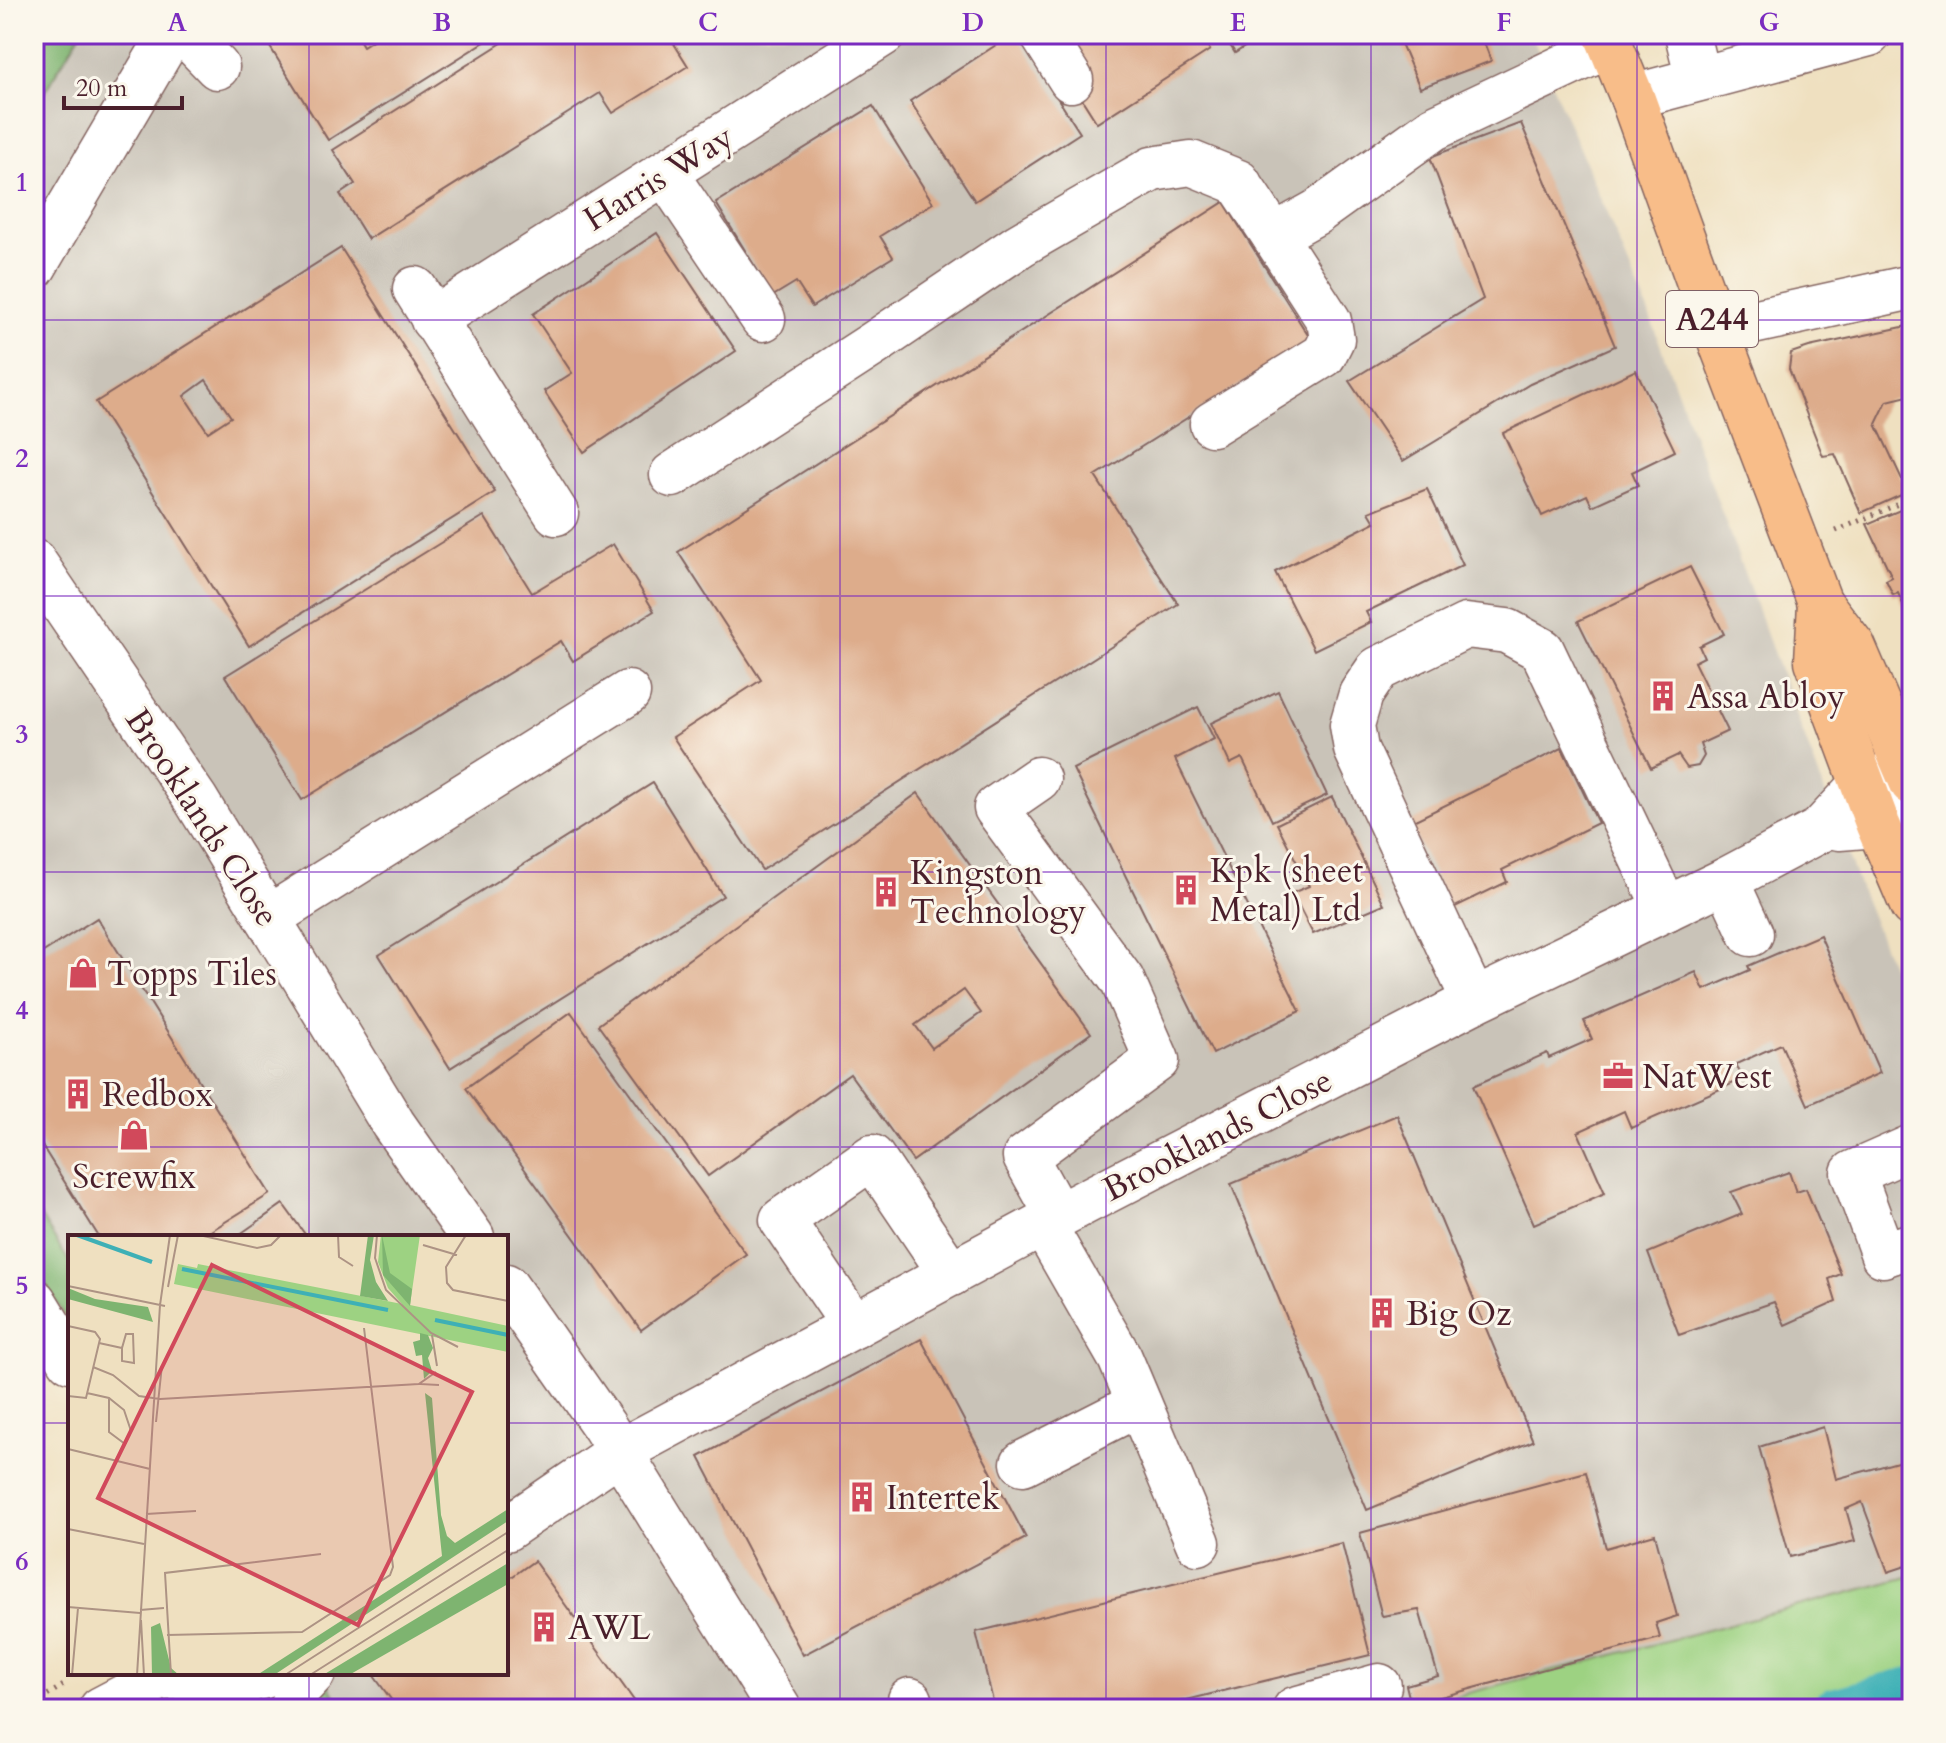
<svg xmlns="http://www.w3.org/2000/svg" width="1946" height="1743" font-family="Cardo,serif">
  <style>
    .industrial { fill: #c9c3b8 }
    .green { fill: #9dd282; stroke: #747856; stroke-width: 2 }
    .forest { fill: #7eb470; stroke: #646a4e; stroke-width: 2 }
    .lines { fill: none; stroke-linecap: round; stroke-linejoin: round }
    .canal { stroke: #3eb0b6; stroke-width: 42 }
    .building { fill: #ddac8b; fill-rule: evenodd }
    .minor-casing { stroke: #84635f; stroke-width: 47 }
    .major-casing { stroke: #84635f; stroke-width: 47 }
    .path { stroke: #84635f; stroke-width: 5; stroke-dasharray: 2 6; stroke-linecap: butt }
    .minor { stroke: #fff; stroke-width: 44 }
    .major { stroke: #f8bd89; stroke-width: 44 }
    .grid { fill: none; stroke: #7b2cbf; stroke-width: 2; stroke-opacity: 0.55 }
    .labels { text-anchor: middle; stroke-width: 6; stroke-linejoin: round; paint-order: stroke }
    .shield { fill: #fbf7ec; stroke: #7f6065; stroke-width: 2 }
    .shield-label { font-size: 32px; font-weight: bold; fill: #4a1f2b }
    .street-label { font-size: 34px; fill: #4a1f2b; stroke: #fbf7ec }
    .poi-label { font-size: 34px; fill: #4a1f2b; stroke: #fbf7ec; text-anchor: start }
    .inset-river { fill: none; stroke: #3eb0b6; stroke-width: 4 }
    .inset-road { fill: none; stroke: #ad9384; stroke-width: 2 }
    .view { fill: #d1495b; fill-opacity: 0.15; stroke: #d1495b; stroke-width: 4 }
    .inset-edge { fill: none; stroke: #4a1f2b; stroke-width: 4 }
    .neatline { fill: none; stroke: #7b2cbf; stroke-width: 3 }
    .grid-label { font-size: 26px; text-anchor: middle; font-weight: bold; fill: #7b2cbf }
  </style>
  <rect width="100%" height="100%" fill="#fbf7ec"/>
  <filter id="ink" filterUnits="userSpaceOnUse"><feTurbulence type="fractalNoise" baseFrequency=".0125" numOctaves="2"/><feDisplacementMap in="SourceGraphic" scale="16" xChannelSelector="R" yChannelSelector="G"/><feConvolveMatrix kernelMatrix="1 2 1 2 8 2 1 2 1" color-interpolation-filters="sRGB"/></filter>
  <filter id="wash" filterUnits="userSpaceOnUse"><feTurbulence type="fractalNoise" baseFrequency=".006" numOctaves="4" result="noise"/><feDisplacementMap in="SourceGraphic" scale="32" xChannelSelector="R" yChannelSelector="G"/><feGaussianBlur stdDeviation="1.8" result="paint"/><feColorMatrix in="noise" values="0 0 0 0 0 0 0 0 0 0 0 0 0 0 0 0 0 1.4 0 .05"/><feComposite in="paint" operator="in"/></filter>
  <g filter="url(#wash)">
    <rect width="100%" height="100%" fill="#efe0c0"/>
    <!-- industrial -->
    <path class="industrial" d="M80 34H1531L1647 309 1863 896 1912 1017V1576L1408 1709H344L327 1683 325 1673H506V1237H70V1263L34 1206V109Z"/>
    <!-- green -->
    <path class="green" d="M1912 1576V1709H1408Z"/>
    <!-- forest -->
    <g class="forest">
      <path d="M34 34H80L34 109Z"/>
      <path d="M34 1206 70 1263V1326L34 1264Z"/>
      <path d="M327 1683 344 1709H312Z"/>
    </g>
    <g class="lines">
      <!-- canal -->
      <path class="canal" d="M1833 1709 1912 1688"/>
    </g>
    <g id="blocks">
      <!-- building -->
      <g class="building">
        <path d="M262 34H356L363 46 382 34H497L328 140Z"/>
        <path d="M516 34H668L688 66 613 113 600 93 368 239 340 194 355 184 333 150Z"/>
        <path d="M1013 34H1016L1080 133 975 201 910 101Z"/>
        <path d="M1061 34H1200L1210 50 1097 123 1078 93 1093 83Z"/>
        <path d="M1223 34H1265L1235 53Z"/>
        <path d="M1397 34H1481L1491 61 1420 88Z"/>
        <path d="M873 106 933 203 880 236 893 257 812 307 796 282 773 296 716 203Z"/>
        <path d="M1521 123 1615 346 1530 384 1403 461 1349 381 1483 299 1430 157Z"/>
        <path d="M1224 202 1311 340 1095 476 1178 604 762 870 673 737 761 680 678 552Z"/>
        <path d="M657 233 736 351 584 452 544 391 572 373 533 314Z"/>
        <path d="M341 248 495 492 249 646 96 402ZM206 380 231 417 208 432 184 396Z"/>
        <path d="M1912 325V395L1887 401 1876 424 1908 492 1861 513 1835 454 1823 456 1789 369 1791 353 1809 347Z"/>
        <path d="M1636 370 1675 451 1632 472 1638 485 1592 506 1587 495 1542 516 1503 433Z"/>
        <path d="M1427 489 1463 565 1366 612 1371 622 1314 650 1275 572 1375 522 1369 512Z"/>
        <path d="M1912 505V623L1898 593 1893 595 1886 580 1892 577 1867 524Z"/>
        <path d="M484 516 532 593 613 544 654 611 573 661 561 641 302 800 225 676Z"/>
        <path d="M1690 567 1724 634 1699 646 1704 657 1694 662 1728 731 1700 744 1704 756 1698 766 1687 768 1678 755 1651 768 1578 621Z"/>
        <path d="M1278 691 1327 795 1272 821 1242 758 1230 764 1211 723Z"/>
        <path d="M1198 707 1214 739 1175 759 1300 1011 1213 1054 1073 769Z"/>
        <path d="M1562 748 1598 823 1502 870 1507 882 1451 909 1409 823Z"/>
        <path d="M653 783 723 896 450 1068 379 955Z"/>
        <path d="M918 793 1091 1033 913 1161 850 1074 708 1176 598 1025ZM964 990 981 1013 932 1048 915 1025Z"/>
        <path d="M1332 797 1384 904 1313 934 1292 893 1309 886 1277 824Z"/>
        <path d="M97 918 270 1194 201 1237H99L34 1133V958Z"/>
        <path d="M1820 935 1880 1073 1808 1105 1781 1044 1736 1064 1743 1079 1631 1128 1624 1111 1578 1132 1605 1193 1534 1224 1473 1086 1547 1053 1549 1058 1592 1039 1584 1021 1696 972 1704 990 1750 970 1748 966Z"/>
        <path d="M571 1012 746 1254 641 1330 466 1088Z"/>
        <path d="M1397 1115 1533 1441 1367 1510 1231 1184Z"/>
        <path d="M1789 1172 1796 1192 1806 1189 1841 1274 1829 1279 1836 1302 1785 1325 1774 1302 1679 1335 1648 1253 1742 1214 1731 1192Z"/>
        <path d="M283 1204 307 1237H236Z"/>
        <path d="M921 1339 1026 1538 803 1655 699 1457Z"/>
        <path d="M1823 1427 1836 1479 1912 1458V1564L1888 1572 1862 1502 1846 1509 1855 1541 1790 1557 1759 1447Z"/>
        <path d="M1586 1472 1606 1548 1655 1534 1677 1616 1656 1623 1660 1638 1411 1705 1406 1685 1438 1676 1419 1610 1382 1616 1360 1533Z"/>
        <path d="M1342 1543 1370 1655 1150 1709H995L976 1632Z"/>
        <path d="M534 1561 640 1709H398L374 1676 378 1673H506V1581Z"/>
      </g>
    </g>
  </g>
  <g filter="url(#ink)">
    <use href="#blocks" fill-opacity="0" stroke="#84635f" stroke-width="2"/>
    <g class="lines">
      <!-- minor casing -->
      <g class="minor-casing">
        <g id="minor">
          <path d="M185 34 217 67"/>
          <path d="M1042 34 1071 80"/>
          <path d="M1687 34 1698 79"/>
          <path d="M1632 97 1869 34"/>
          <path d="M665 173 763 319"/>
          <path d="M34 267 171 34"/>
          <path d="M415 289 556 513"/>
          <path d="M433 320 883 34"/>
          <path d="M1716 330 1912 287"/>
          <path d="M1212 424 1324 355 1332 339 1329 321 1274 236"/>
          <path d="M672 475 875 343 1020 245 1152 169 1191 163 1238 182 1274 236 1317 212 1434 128 1610 45"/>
          <path d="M34 562 196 800 393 1124 472 1237"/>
          <path d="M1038 779 996 808 1122 980 1157 1060 1025 1157 1058 1216"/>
          <path d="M1839 828 1878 825 1912 812"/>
          <path d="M1726 880 1751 934"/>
          <path d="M268 918 628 693"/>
          <path d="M1474 1001 1356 749 1352 725 1361 694 1378 669 1466 626 1507 631 1542 650 1666 909"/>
          <path d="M1912 1147 1853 1173 1883 1255 1912 1245"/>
          <path d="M1043 1224 1120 1358 1198 1543"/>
          <path d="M506 1286 604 1426 779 1709"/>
          <path d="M34 1301 70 1360"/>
          <path d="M854 1326 782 1220 872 1157 951 1274"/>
          <path d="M1023 1463 1139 1404"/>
          <path d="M506 1529 619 1452 1058 1216 1474 1001 1726 880 1820 830 1862 785 1894 772"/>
          <path d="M217 1688 262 1677 270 1673"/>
          <path d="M910 1700 913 1709"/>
          <path d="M101 1709 160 1678 194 1677 217 1688 238 1709"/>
          <path d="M292 1709 298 1689 313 1673"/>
          <path d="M1295 1709 1379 1686"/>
        </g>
      </g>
      <!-- major casing -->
      <g class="major-casing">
        <g id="major">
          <path d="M1606 34 1632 97 1716 330 1820 603 1853 646 1912 783"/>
          <path d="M1820 603 1817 661 1878 825 1912 905"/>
        </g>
      </g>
      <!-- path -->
      <g class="path">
        <path d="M1836 531 1912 498"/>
        <path d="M34 1703 67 1683"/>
      </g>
      <!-- minor -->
      <use href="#minor" class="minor"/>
      <!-- major -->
      <use href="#major" class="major"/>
    </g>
  </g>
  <!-- grid -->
  <path class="grid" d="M309 34V1237M575 34V1709M840 34V1709M1106 34V1709M1371 34V1709M1637 34V1709M34 320H1912M34 596H1912M34 872H1912M34 1147H1912M34 1423H70M506 1423H1912M309 1673V1709"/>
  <!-- icons -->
  <defs>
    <g id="building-bare" transform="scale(2.4)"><path d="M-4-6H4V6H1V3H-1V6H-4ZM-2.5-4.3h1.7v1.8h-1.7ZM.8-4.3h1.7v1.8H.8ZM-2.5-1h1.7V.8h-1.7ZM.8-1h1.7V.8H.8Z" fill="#d1495b" stroke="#fbf7ec" stroke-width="2.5" paint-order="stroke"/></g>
    <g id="shop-bare" transform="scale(2.4)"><path d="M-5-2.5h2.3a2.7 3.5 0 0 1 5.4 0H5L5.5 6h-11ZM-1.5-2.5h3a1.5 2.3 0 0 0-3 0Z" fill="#d1495b" stroke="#fbf7ec" stroke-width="2.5" paint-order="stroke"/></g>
    <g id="office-bare" transform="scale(2.4)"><path d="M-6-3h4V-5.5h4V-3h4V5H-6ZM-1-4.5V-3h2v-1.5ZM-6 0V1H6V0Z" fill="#d1495b" stroke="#fbf7ec" stroke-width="2.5" paint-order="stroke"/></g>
  </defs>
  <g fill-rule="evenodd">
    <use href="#building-bare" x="1663" y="696"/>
    <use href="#building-bare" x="1186" y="890"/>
    <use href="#building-bare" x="886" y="892"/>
    <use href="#shop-bare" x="83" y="973"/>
    <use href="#office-bare" x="1618" y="1076"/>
    <use href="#building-bare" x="78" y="1094"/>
    <use href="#shop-bare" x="134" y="1135"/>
    <use href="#building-bare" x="1382" y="1313"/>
    <use href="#building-bare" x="862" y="1497"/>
    <use href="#building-bare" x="544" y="1627"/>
  </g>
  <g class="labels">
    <!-- shield labels -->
    <rect class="shield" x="1666" y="291" width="92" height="56" rx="6"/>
    <g class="shield-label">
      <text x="1712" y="330">A244</text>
    </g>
    <!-- street labels -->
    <g class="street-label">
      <text transform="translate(658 177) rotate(-32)" y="12">Harris Way</text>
      <text transform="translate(203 817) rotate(57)" y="12">Brooklands Close</text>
      <text transform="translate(1217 1134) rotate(-27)" y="12">Brooklands Close</text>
    </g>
    <!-- poi labels -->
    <g class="poi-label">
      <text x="1687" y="708">Assa Abloy</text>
      <text x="1210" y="882">Kpk (sheet<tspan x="1210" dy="39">Metal) Ltd</tspan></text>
      <text x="910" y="884">Kingston<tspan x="910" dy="39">Technology</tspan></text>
      <text x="107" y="985">Topps Tiles</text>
      <text x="1642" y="1088">NatWest</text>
      <text x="102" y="1106">Redbox</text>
      <text x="134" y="1188" text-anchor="middle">Screwfix</text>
      <text x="1406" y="1325">Big Oz</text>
      <text x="886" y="1509">Intertek</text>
      <text x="568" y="1639">AWL</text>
    </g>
  </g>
  <!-- overview -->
  <g transform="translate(68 1235)">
    <rect width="440" height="440" fill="#efe0c0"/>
    <path d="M313 0H352L342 70 440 91V117L106 49 110 29 129 33 130 29 334 69 320 53 310 27Z" fill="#9dd282"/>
    <path d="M300 0H306L302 25 308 47 320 66 292 61ZM314 0 322 38 344 54 342 71 315 40ZM0 53 27 64 80 72 85 87 0 64ZM352 98 360 100 365 113 360 123 364 136 356 144 354 120 348 121 345 107 352 105ZM357 158 364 163 373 280 379 301 387 308 440 274V286L206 440H189L374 321ZM440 328V349L281 440H255ZM92 388 103 433 111 440H84L83 392Z" fill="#7eb470"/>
    <path class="inset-river" d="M9 0 84 27M114 34 320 75M367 85 440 100"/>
    <path class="inset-road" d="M131 0 189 13 203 10 213 0M270 0 271 22 285 31M309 0 307 23 318 55 363 98 390 112M398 0 378 32 379 48 385 55 440 66M355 10 389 20M0 51 97 71M100 52 110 0M0 91 27 97 32 104 18 163 0 161M364 100 369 131M31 108 54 113 58 99H65L66 128 54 126V113M25 132 45 140 71 161 92 164 351 149M368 137 351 149 371 150M19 158 41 163 56 175 63 196 57 209 41 197V163M88 187 94 130M0 214 82 234M78 279 128 276M0 294 76 309M0 372 72 378M72 375 96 373M73 385 76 440M99 400 234 397 322 340 325 332 296 93M4 440 10 373M69 440 92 70 102 0M103 440 97 338 253 319M217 440 440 297M242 440 440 315"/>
    <path class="view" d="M144 30 404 157 290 390 30 263Z"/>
    <rect width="440" height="440" class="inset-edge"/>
  </g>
  <!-- margin -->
  <rect width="1946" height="1743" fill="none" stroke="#fbf7ec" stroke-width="88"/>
  <!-- scale -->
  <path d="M64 96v12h118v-12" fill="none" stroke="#4a1f2b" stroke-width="4"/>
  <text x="76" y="96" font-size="24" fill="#4a1f2b" stroke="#fbf7ec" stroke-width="6" paint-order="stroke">20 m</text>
  <rect x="44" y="44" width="1858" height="1655" class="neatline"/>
  <g class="grid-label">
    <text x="177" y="31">A</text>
    <text x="442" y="31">B</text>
    <text x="708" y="31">C</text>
    <text x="973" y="31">D</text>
    <text x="1238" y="31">E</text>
    <text x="1504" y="31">F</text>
    <text x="1769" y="31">G</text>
    <text x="22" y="191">1</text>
    <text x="22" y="467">2</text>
    <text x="22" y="743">3</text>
    <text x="22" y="1019">4</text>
    <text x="22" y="1294">5</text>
    <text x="22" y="1570">6</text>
  </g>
</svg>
